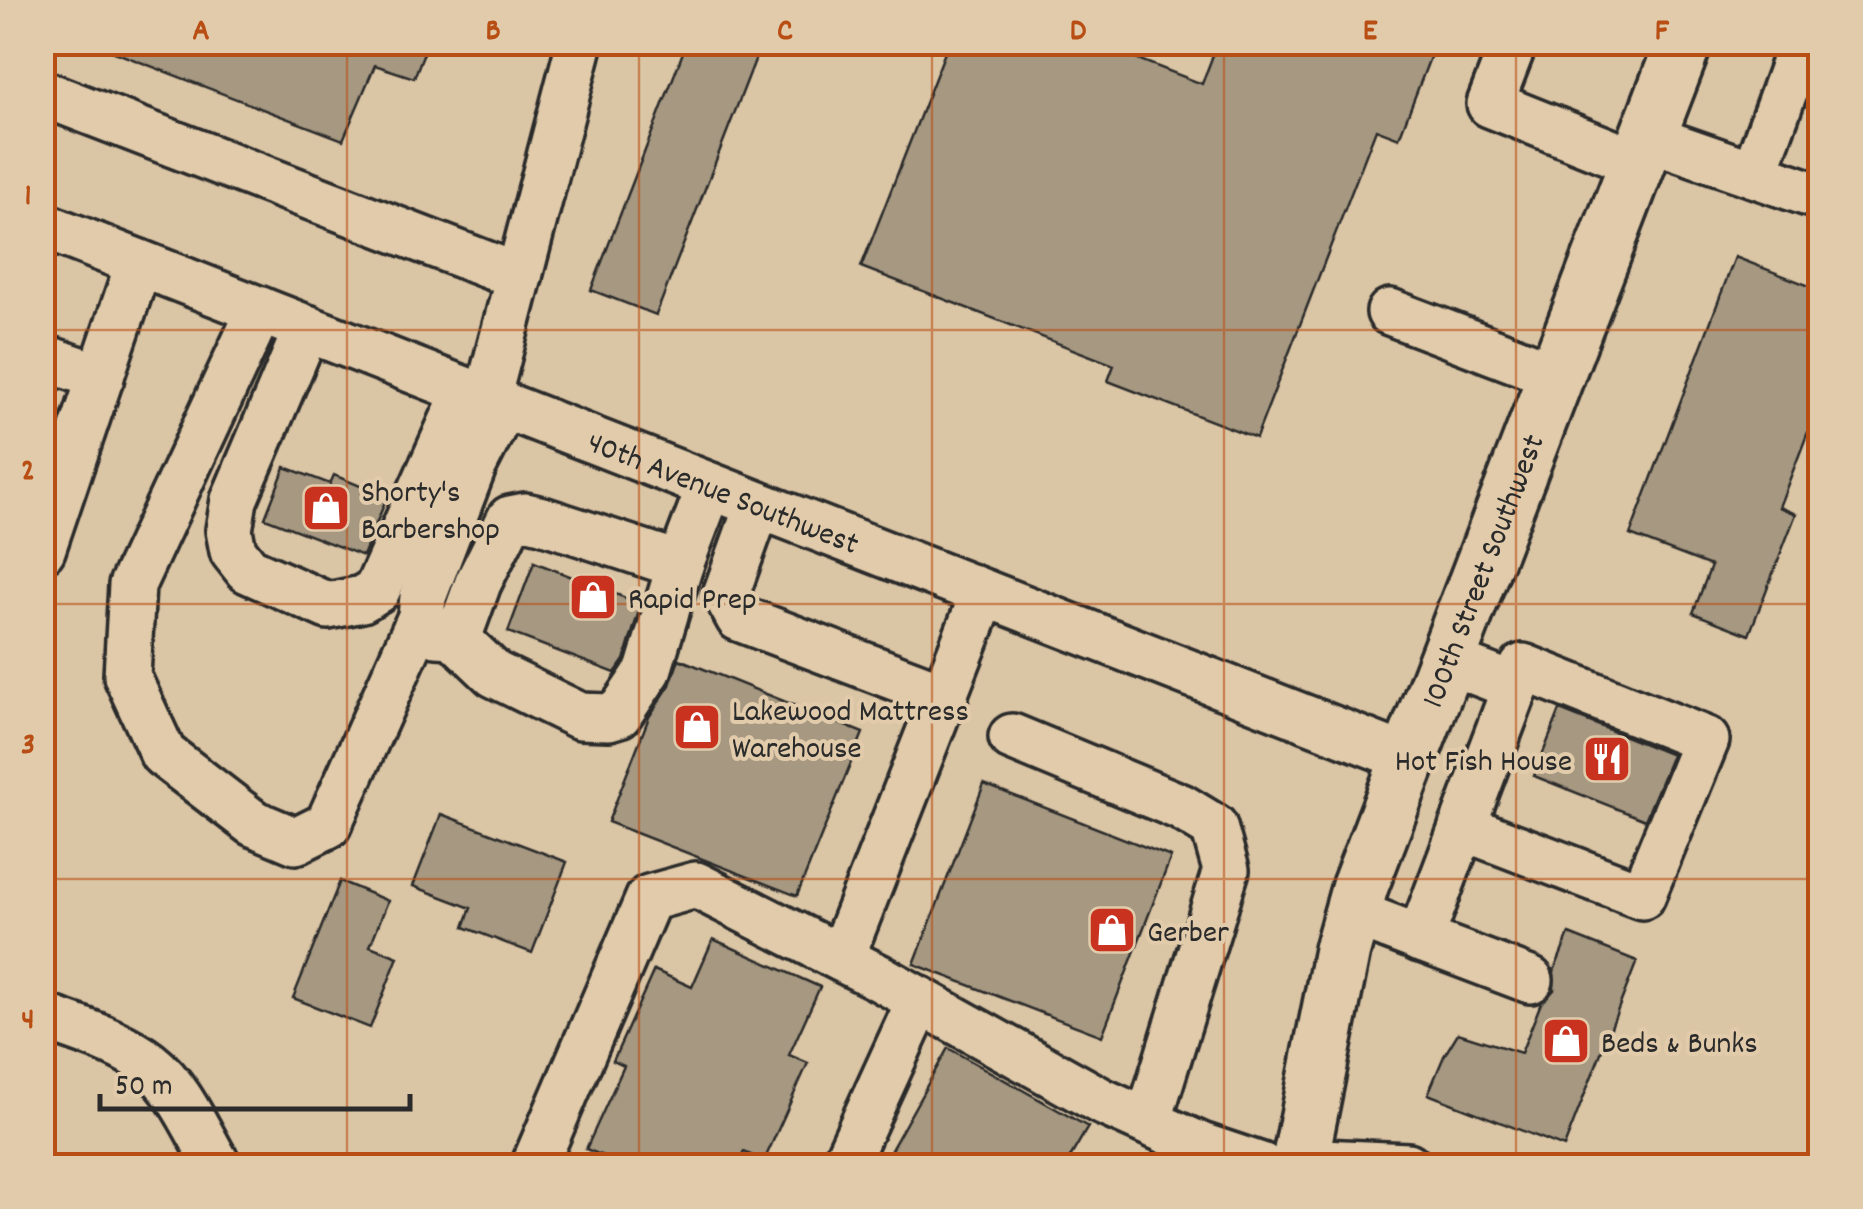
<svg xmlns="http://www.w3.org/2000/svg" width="1863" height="1209" font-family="Dekko,sans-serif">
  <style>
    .building { fill: #a69881; stroke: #2b2b2b; stroke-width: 2.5 }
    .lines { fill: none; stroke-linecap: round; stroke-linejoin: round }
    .minor-casing { stroke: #2b2b2b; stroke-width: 52 }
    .major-casing { stroke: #2b2b2b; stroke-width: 62 }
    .minor { stroke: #e1cbaa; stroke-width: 45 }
    .major { stroke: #e1cbaa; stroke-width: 55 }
    .grid { fill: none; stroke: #b94e14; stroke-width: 2.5; stroke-opacity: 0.55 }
    .labels { text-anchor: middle; stroke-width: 8; stroke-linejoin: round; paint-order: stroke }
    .poi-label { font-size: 32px; fill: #2b2b2b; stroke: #e1cbaa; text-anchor: start }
    .street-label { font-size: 32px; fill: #2b2b2b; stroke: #e1cbaa }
    .neatline { fill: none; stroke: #b94e14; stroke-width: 4 }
    .grid-label { font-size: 32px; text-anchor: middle; font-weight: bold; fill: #b94e14 }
  </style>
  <rect width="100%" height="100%" fill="#dac5a5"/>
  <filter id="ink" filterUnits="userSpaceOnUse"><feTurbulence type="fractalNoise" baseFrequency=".01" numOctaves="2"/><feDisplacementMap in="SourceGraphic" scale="20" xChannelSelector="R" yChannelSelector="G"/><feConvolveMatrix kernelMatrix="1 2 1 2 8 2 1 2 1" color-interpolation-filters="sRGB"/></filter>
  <g filter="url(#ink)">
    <!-- building -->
    <g class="building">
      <path d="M97 42H428L414 78 375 65 343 140 96 45Z"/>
      <path d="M687 42H762L656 315 591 290Z"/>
      <path d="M949 42H1094L1202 84 1218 42H1436L1399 138 1376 129 1256 438 1108 381 1114 365 861 267Z"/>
      <path d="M1735 257 1820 290V401L1779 507 1796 514 1749 635 1693 613 1711 566 1630 535Z"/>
      <path d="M285 467 330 484 334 475 387 497 363 556 265 518Z"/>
      <path d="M534 562 641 604 624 660 615 673 508 632Z"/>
      <path d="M679 659 863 733 797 896 608 822 649 717 670 685Z"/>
      <path d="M1560 710 1672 755 1645 820 1534 776Z"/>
      <path d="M984 784 1171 857 1102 1036 914 964Z"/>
      <path d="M441 814 567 862 532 953 464 927 471 908 413 886Z"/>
      <path d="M340 881 388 901 370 946 398 957 370 1028 293 998Z"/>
      <path d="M1569 934 1637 961 1564 1147 1428 1094 1444 1056 1458 1033 1521 1053 1541 1003 1554 990V971Z"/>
      <path d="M713 939 820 987 789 1055 808 1063 764 1161 744 1152 737 1166H627L586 1149 624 1066 613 1061 654 970 692 987Z"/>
      <path d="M948 1048 1088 1127 1065 1166H882Z"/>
    </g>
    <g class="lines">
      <!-- minor casing -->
      <g class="minor-casing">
        <g id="minor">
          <path d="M1514 42 1490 104 1637 163"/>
          <path d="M42 93 519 277"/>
          <path d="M1647 137 1820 197"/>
          <path d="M1754 174 1802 42"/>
          <path id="s1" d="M42 225 1407 758"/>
          <path d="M260 310 132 585 127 676 163 754 253 823 296 841 328 825 421 617"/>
          <path d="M1390 312 1555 375"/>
          <path d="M307 328 234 500 229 530 233 551 248 570 328 606 362 599 377 590 466 391"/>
          <path d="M42 357 101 377"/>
          <path d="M487 399 580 42"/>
          <path d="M504 405 474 464 423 597 421 617 437 634 453 635 462 627 478 583 510 519 525 516 542 520 680 565 710 486"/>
          <path d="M758 505 726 594 739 618 945 696"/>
          <path d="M42 550 139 263"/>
          <path d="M453 635 494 674 580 716 609 717 619 714 648 671 680 565"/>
          <path d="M1445 660 1516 687"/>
          <path d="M1012 737 1181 807 1214 827 1226 870 1148 1122"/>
          <path d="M1353 913 1530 980"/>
          <path d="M1420 939 1523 667 1706 740 1642 896 1462 827"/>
          <path d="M841 958 984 593"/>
          <path d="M42 1016C78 1030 118 1040 149 1064 180 1088 198 1133 218 1166"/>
          <path d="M1300 1161 1408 1166"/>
          <path d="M534 1166 649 898 696 885 878 977 1101 1101 1201 1146 1261 1166"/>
          <path d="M844 1166 920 1000"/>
        </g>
      </g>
      <!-- major casing -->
      <g class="major-casing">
        <g id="major">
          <path id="s2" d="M1299 1166 1342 950 1360 886 1684 42"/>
        </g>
      </g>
      <!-- minor -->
      <use href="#minor" class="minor"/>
      <!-- major -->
      <use href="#major" class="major"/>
    </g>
  </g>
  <!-- grid -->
  <path class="grid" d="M347 42V1166M639 42V1166M932 42V1166M1224 42V1166M1516 42V1166M42 330H1820M42 604H1820M42 879H1820"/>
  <!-- icons -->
  <defs>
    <g id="shop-square" transform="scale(2.5)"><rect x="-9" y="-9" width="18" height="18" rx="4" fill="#c8321e" stroke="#e1cbaa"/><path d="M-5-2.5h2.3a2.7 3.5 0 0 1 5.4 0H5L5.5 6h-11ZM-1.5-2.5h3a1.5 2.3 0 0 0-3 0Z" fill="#fff"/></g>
    <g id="restaurant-square" transform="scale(2.5)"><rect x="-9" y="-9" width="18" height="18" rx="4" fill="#c8321e" stroke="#e1cbaa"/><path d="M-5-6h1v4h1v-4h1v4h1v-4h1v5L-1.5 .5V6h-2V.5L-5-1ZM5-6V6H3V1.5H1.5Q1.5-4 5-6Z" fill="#fff"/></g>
  </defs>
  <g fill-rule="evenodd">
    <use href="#shop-square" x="326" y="508"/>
    <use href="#shop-square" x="593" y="597"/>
    <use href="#shop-square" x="697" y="727"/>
    <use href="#restaurant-square" x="1607" y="759"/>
    <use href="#shop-square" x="1112" y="930"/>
    <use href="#shop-square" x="1566" y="1041"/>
  </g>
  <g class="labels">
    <!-- poi labels -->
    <g class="poi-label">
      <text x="361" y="501">Shorty's<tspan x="361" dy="37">Barbershop</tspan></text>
      <text x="628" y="608">Rapid Prep</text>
      <text x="732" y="720">Lakewood Mattress<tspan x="732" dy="37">Warehouse</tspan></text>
      <text x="1572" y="770" text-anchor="end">Hot Fish House</text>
      <text x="1147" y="941">Gerber</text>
      <text x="1601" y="1052">Beds &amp; Bunks</text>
    </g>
    <!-- street labels -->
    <g class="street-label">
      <text dy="11" stroke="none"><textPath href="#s1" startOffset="732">40th Avenue Southwest</textPath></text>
      <text dy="11" stroke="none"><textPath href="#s2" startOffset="625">100th Street Southwest</textPath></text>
    </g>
  </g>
  <!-- margin -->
  <rect width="1863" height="1209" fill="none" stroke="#e1cbaa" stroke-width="110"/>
  <!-- scale -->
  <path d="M100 1094v15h310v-15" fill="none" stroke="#2b2b2b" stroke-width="5"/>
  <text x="115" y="1094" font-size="30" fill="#2b2b2b" stroke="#e1cbaa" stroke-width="8" paint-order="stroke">50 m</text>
  <rect x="55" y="55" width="1753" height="1099" class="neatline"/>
  <g class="grid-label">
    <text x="201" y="39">A</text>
    <text x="493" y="39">B</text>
    <text x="785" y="39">C</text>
    <text x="1078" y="39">D</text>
    <text x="1370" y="39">E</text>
    <text x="1662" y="39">F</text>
    <text x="28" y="204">1</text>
    <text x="28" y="479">2</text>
    <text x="28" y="753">3</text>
    <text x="28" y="1028">4</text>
  </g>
</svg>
